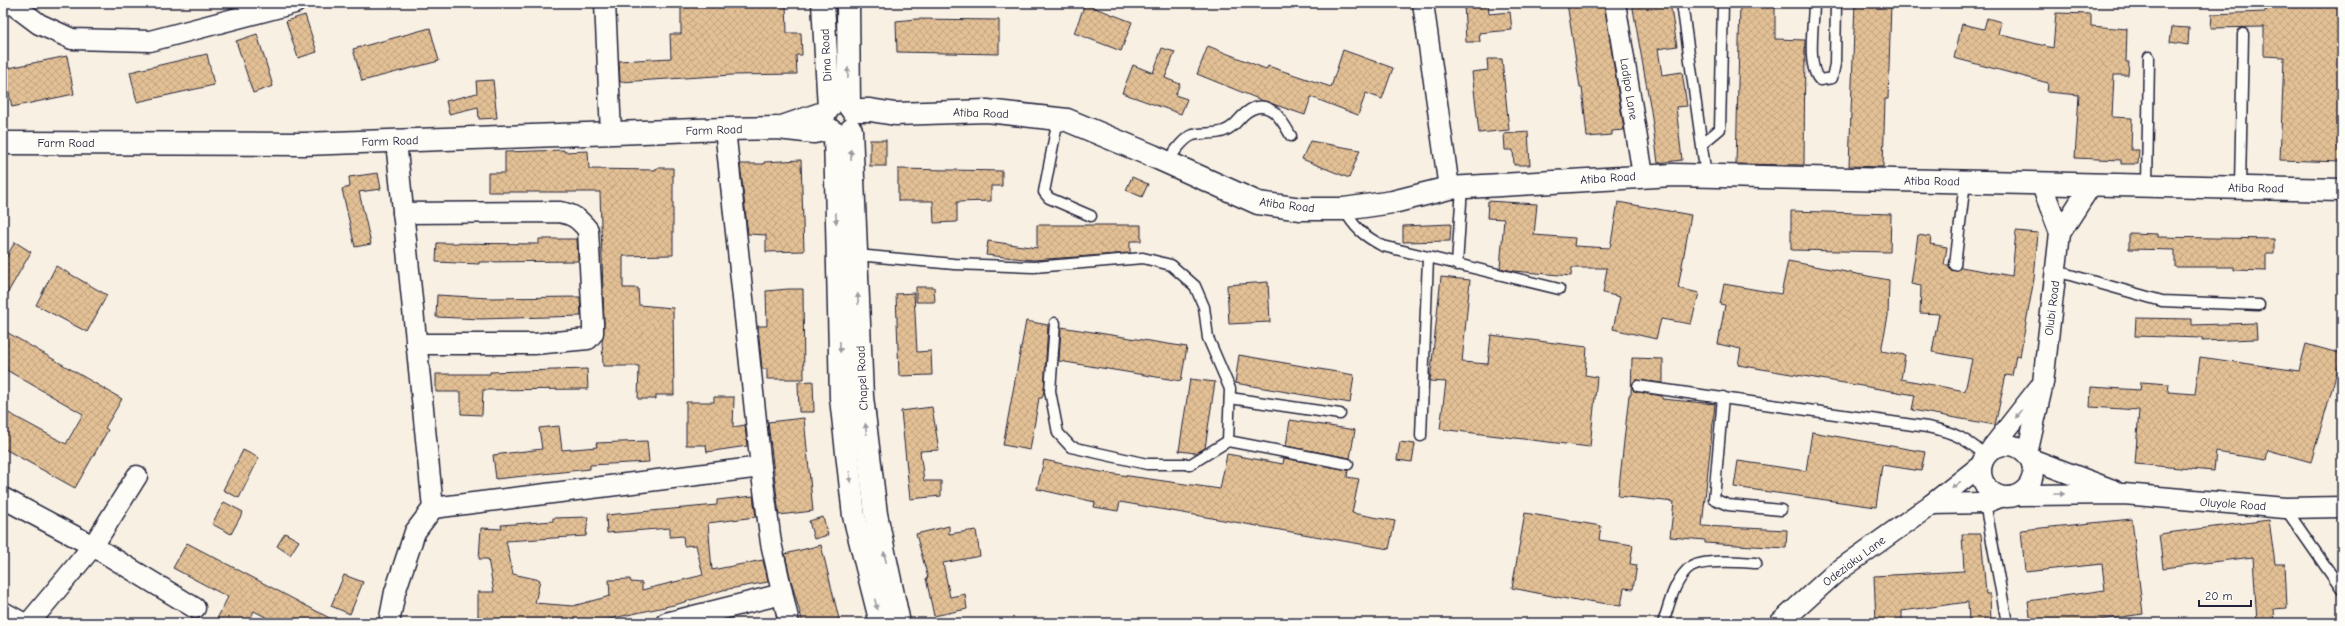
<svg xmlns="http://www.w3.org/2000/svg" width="2345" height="626" font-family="'Comic Neue',sans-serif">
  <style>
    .building { fill: url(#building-cross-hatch); stroke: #22223b }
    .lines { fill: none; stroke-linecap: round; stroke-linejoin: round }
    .service-casing { stroke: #22223b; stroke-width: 13 }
    .minor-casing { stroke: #22223b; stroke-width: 23 }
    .tertiary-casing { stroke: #22223b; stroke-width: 25 }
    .service { stroke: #fdfcf7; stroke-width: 10 }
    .minor { stroke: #fdfcf7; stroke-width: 20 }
    .tertiary { stroke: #fdfcf7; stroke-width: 22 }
    .oneway { fill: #9a9aa2 }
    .labels { text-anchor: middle; stroke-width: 3; stroke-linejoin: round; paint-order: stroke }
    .street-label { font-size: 12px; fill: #22223b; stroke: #fdfcf7 }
  </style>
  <defs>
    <pattern id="building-cross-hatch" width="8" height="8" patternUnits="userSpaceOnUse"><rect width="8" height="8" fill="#e3c095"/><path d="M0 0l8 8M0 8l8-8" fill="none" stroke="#c2a581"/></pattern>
  </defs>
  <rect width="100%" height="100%" fill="#f8f0e3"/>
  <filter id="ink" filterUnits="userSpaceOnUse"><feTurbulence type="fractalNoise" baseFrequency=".025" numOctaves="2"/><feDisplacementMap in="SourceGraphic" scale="8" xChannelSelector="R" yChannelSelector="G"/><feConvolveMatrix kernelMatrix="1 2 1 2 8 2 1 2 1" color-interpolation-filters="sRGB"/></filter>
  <g filter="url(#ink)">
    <!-- building -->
    <g class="building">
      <path d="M681 3H786L787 33H801L802 55H796L797 74 732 75 620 82 619 61 671 58 670 34H681Z"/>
      <path d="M1464 3H1488L1489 14 1510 12 1512 30 1479 33 1480 42H1466Z"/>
      <path d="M1567 3H1604L1624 130 1612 131V135L1587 137 1582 87H1580Z"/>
      <path d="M1632 3H1670L1677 46 1658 49 1662 75 1682 72 1687 106 1676 107 1682 160 1658 163 1651 111Z"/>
      <path d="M1740 3H1775V39L1805 40 1804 165 1736 164Z"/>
      <path d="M1855 3H1891L1888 99H1885L1883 167 1849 166Z"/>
      <path d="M2266 3H2342V162L2280 160 2284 57 2264 56V27L2211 28 2212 14 2265 12Z"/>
      <path d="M1085 4 1132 22 1121 51 1074 33Z"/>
      <path d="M2056 13 2091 14V26L2127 29 2126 62H2129L2128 75H2114L2112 117 2132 118 2131 150H2139L2138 164H2121V160L2075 158 2079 95 2047 92 2048 83 1954 58 1962 24 1984 29 1987 18 2001 22 1998 34 2053 48Z"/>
      <path d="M305 15 317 52 298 58 286 21Z"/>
      <path d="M916 19 999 20V54L897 52 896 21Z"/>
      <path d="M2172 27 2189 28 2188 45 2170 42Z"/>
      <path d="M430 28 439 61 362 81 353 49Z"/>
      <path d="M257 34 273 86 253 93 236 41Z"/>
      <path d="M1208 46 1266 69 1268 66 1331 87 1343 50 1393 68 1382 99 1366 93 1358 115 1311 97 1305 115 1261 100 1197 74Z"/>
      <path d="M1162 48 1175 52 1165 78 1180 84 1175 95 1187 99 1181 114 1122 93 1133 65 1153 73Z"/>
      <path d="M207 54 214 85 137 102 130 72Z"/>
      <path d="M67 56 74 94 12 107 4 69Z"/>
      <path d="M1487 59H1502L1509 130 1479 133 1472 72 1488 70Z"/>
      <path d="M493 80 497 118 479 119 478 107 449 114 446 101 477 93 476 81Z"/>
      <path d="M1528 132 1530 165H1514L1513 150H1505L1504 134Z"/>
      <rect x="870" y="140" width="16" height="26"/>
      <path d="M1310 141 1360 150 1349 178 1302 159Z"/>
      <path d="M564 150V152L588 151 589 169 656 170V168H673V255L623 256V288H638L639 305 673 308 674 395H656V399H638L639 366H603L602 339 604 323 600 192H488V173H505V152Z"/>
      <path d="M801 160 804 251 766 252V235L748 234 740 164H764V162Z"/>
      <path d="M898 169 1002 171V186H991V201L957 202V222L934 223 933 201H898Z"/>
      <path d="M378 173 381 189 359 192 371 244 355 247 342 189 350 187 349 177Z"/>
      <path d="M1132 177 1148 184 1142 197 1126 190Z"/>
      <path d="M1488 201 1537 204 1534 235 1575 238 1574 246 1610 248 1618 202 1691 215 1678 288 1699 293 1691 324 1661 319 1656 339 1613 329 1620 297 1603 293 1607 268H1572L1571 276 1513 271 1500 268 1504 219 1487 218Z"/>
      <path d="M1791 211 1891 214 1890 252 1791 250Z"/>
      <path d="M1451 224 1450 241 1403 242V226Z"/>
      <path d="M1037 225H1141V241H1130V253L1034 260 986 255 988 241 1037 248Z"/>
      <path d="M2016 231 2038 233 2034 279 2020 356 2016 355 2012 376 2006 375 1995 425 1912 410 1915 395 1738 365 1741 349 1718 344 1725 305 1720 304 1724 284 1781 294 1788 261 1889 280 1888 316 1881 351 1905 355 1901 379 1965 391 1972 359 1932 352 1939 314 1920 313 1921 286 1911 284 1918 235 1931 237 1930 244 1947 247 1944 265H1949L1951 270 1957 271 1961 267 2012 276Z"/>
      <path d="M2129 233 2158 234V237L2274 239V253H2266V271L2234 270V267H2175V250L2129 249Z"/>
      <path d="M539 239H577L578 261 479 262V264L436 262 437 243 539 244Z"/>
      <path d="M15 242 31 252 3 301V263Z"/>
      <path d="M56 266 107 295 87 332 36 305Z"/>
      <path d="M1441 277 1470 280 1462 362 1488 364 1491 335 1587 347 1585 375 1597 377 1590 447 1440 429 1446 382 1430 381Z"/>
      <path d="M1268 282 1270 322 1229 324 1227 285Z"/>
      <path d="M916 287H934L935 302H916Z"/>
      <path d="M788 289H803L804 379H767V369H762L758 326H767L766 291Z"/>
      <path d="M914 293 917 352 931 351 932 375 899 376 896 294Z"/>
      <path d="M437 295 489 298 580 297 581 316 481 319 436 317Z"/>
      <path d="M2136 318 2192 319V325L2256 323 2257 339 2202 341V338L2135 336Z"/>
      <path d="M1026 321 1048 325 1044 391 1042 398H1039L1030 450 1003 445Z"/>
      <path d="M1061 327 1187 347 1181 381 1059 361Z"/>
      <path d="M3 330 122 399 105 428 108 430 75 488 3 448V410L66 444 83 414 3 368Z"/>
      <path d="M2306 344 2342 354 2311 462 2268 450 2266 460 2216 452 2214 471 2135 464 2139 410 2090 407 2091 387 2140 390 2141 382 2169 384 2168 392 2195 394 2200 357 2299 371Z"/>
      <path d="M1239 355 1354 375 1350 403 1235 383Z"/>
      <path d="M1632 358 1663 359V383L1636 380 1632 385 1634 391 1662 396V399L1715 404 1702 526 1787 530 1786 548 1705 543V540L1670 537 1674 502 1618 496 1629 395H1631Z"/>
      <path d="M587 369 588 389 483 390 482 415 461 414V392H436V374H490V372Z"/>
      <path d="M1190 379 1215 382 1205 448 1196 453 1179 451Z"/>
      <path d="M813 381 814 412H799L798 382Z"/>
      <path d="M714 397H734L733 427 745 425 747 446 707 452 706 445H686V402H714Z"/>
      <path d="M932 407 939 450 920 451 924 481H941V496L910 499 901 411Z"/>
      <path d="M804 418 813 511 779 515 768 422Z"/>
      <path d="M1290 420 1355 430 1350 458 1286 446Z"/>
      <path d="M559 426 562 450 597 447 596 443 647 441 649 462 590 465V469L496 479 493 455 542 449 539 428Z"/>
      <path d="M1812 432 1925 452 1921 471 1882 465 1876 507 1734 487 1738 461 1806 471Z"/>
      <path d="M1400 442 1415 444 1412 462 1397 460Z"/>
      <path d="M243 450 259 458 239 498 223 490Z"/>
      <path d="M1227 454 1283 464 1284 458 1348 470 1347 477 1359 479 1352 513 1395 521 1389 549 1120 502 1118 511 1094 507 1095 502 1037 489 1044 460 1101 472 1220 489Z"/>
      <path d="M753 496 756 517 708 523 712 570 763 560 768 582 723 590 678 604 591 623H478V592H494L488 559H479L481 528 502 529 501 525 553 521V518L588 517 586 536 506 541 513 574 540 580 535 603 573 606 610 596 609 580 630 579 631 582 642 583V590L703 575 696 545 684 546 683 536 670 537V528L607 533 606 515 717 505V500Z"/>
      <path d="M224 502 243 512 231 534 212 524Z"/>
      <path d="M1525 513 1601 526 1599 540 1633 545 1630 564 1637 565 1633 589 1624 588 1621 606 1582 600V602L1512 588Z"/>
      <path d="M823 517 828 535 814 539 809 521Z"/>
      <path d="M2132 519 2143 614 2079 623H2031L2028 601 2105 590 2102 564 2025 572 2021 530Z"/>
      <path d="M2269 520 2275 564H2285L2287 608 2274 609 2275 623H2257L2253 557 2163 568 2159 534Z"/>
      <path d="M949 526V534L976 530 980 556 943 563 950 597 965 594 967 609 934 616 926 578H928L916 534Z"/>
      <path d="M285 533 299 541 290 555 277 546Z"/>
      <path d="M1962 534H1981L1986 594H1990L1991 623H1969L1968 602 1902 611V623H1876L1874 576 1964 571Z"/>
      <path d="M187 543 339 623H277L254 611 248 623H215L228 597 173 568Z"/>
      <path d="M821 545 840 623H803L790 577 785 554Z"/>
      <path d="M344 575 363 582 350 614 331 606Z"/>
    </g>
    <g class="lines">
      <!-- service casing -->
      <g class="service-casing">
        <g id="service">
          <path d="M1682 3 1706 176"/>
          <path d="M1814 3C1814 22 1806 67 1820 80L1832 78 1835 64 1836 3"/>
          <path d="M1058 119 1044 192 1049 198 1091 216"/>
          <path d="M1702 144 1720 129 1723 3"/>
          <path d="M1167 162C1174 153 1182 139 1193 135 1202 132 1214 135 1224 131 1237 126 1237 119 1247 112 1269 96 1282 120 1291 136"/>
          <path d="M2147 186 2149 57"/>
          <path d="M2240 187 2243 34"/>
          <path d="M1344 209C1354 228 1364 236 1383 246L1559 289"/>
          <path d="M857 255 954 264 1034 267 1143 258 1171 265 1195 286 1204 307 1208 338 1230 389 1228 441 1348 464"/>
          <path d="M1457 265 1462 187"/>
          <path d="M1955 265 1965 182"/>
          <path d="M2056 271 2162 301 2259 305"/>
          <path d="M1055 323 1050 391 1058 433 1071 447 1147 464H1191L1228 441"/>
          <path d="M1638 386 1927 427C1955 432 1965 439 1987 456"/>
          <path d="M1723 397 1714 499 1728 505 1781 510"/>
          <path d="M1230 398 1340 414"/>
          <path d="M1421 436 1428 258"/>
          <path d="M1985 503 2007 623"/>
          <path d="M2285 508 2342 590"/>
          <path d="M1663 623C1669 606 1673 584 1687 570 1698 558 1740 562 1756 563"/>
        </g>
      </g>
      <!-- minor casing -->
      <g class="minor-casing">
        <g id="minor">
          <path d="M11 3 39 24 72 39 150 41 295 3"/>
          <path d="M605 3 611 133"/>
          <path d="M1423 3 1449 188"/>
          <path d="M1615 3 1643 175"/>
          <path d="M725 129 761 467 771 543 789 623"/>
          <path d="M403 213 559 212C573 214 579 219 588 230L593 323V333L588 339 534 344H416"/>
          <path d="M2060 233 2091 185"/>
          <circle cx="2007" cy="471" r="26"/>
          <path d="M1992 448 2039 388"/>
          <path d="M2027 454 2043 383 2060 233 2041 183"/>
          <path d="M2031 459 2113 490"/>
          <path d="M2020 495 2124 494 2285 508 2342 507"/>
          <path d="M3 498 93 546 195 608"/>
          <path d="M1932 504 1985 503 2000 497"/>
          <path d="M433 508 761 467"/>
          <path d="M3 612 23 623"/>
          <path d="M29 623 93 546 137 476"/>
          <path d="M389 623 395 592 415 532 433 508 396 141"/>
          <path d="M666 623 782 594"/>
          <path d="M1780 623 1834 574 1932 504 1980 466"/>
        </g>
      </g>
      <!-- tertiary casing -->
      <g class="tertiary-casing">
        <g id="tertiary">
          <path d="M823 3 829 108"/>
          <path d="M848 3 849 106"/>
          <path d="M852 110H870L895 114 987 111 1067 120 1153 156 1258 203 1301 209H1344L1393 202 1449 188 1673 175 2342 190"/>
          <path d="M782 127 826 112"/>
          <path d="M851 130 862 397 876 514 899 623"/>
          <path d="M835 133 841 398 854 516 881 623"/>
          <path d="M3 143 304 144 725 129 778 128 814 132 829 129"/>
        </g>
      </g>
      <!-- service -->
      <use href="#service" class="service"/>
      <!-- minor -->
      <use href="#minor" class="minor"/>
      <!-- tertiary -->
      <use href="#tertiary" class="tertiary"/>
    </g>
    <!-- one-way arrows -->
    <defs><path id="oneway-solid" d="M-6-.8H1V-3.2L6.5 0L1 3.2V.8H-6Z"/></defs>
    <g class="oneway">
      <use href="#oneway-solid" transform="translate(848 73) rotate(-89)"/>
      <use href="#oneway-solid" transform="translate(851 155) rotate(-92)"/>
      <use href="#oneway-solid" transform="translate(836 218) rotate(88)"/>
      <use href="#oneway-solid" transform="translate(858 299) rotate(-92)"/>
      <use href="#oneway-solid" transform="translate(840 347) rotate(89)"/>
      <use href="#oneway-solid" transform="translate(2019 414) rotate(128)"/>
      <use href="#oneway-solid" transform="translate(866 429) rotate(-97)"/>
      <use href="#oneway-solid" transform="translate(850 477) rotate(84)"/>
      <use href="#oneway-solid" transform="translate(1956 485) rotate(142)"/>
      <use href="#oneway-solid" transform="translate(2059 494)"/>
      <use href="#oneway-solid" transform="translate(885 557) rotate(-102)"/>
      <use href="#oneway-solid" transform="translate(876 604) rotate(76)"/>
    </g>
  </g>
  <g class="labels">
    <!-- street labels -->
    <g class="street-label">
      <text transform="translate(826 55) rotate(-93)" y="4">Dina Road</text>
      <text transform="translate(1629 89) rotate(81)" y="4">Ladipo Lane</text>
      <text transform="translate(981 113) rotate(2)" y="4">Atiba Road</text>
      <text transform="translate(714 130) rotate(-2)" y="4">Farm Road</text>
      <text transform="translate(390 141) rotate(-2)" y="4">Farm Road</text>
      <text x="66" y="147">Farm Road</text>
      <text transform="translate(1608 178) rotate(-4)" y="4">Atiba Road</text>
      <text transform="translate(1932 181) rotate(1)" y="4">Atiba Road</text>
      <text transform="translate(2256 188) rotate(1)" y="4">Atiba Road</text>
      <text transform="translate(1287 205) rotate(7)" y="4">Atiba Road</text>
      <text transform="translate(2052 308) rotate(-83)" y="4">Olubi Road</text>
      <text transform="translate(862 378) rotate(-93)" y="4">Chapel Road</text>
      <text transform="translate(2233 504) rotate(4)" y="4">Oluyole Road</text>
      <text transform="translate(1854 561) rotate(-37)" y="4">Odeziaku Lane</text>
    </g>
  </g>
  <!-- margin -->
  <rect width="2345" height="626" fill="none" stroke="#fdfcf7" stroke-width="16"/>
  <rect x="8" y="8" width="2329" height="610" fill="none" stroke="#22223b" stroke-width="1.5" filter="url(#ink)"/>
  <!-- scale -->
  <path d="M2199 600v6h52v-6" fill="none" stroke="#22223b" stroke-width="2"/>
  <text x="2205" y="600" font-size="12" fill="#22223b" stroke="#fdfcf7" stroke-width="3" paint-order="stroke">20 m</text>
</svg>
